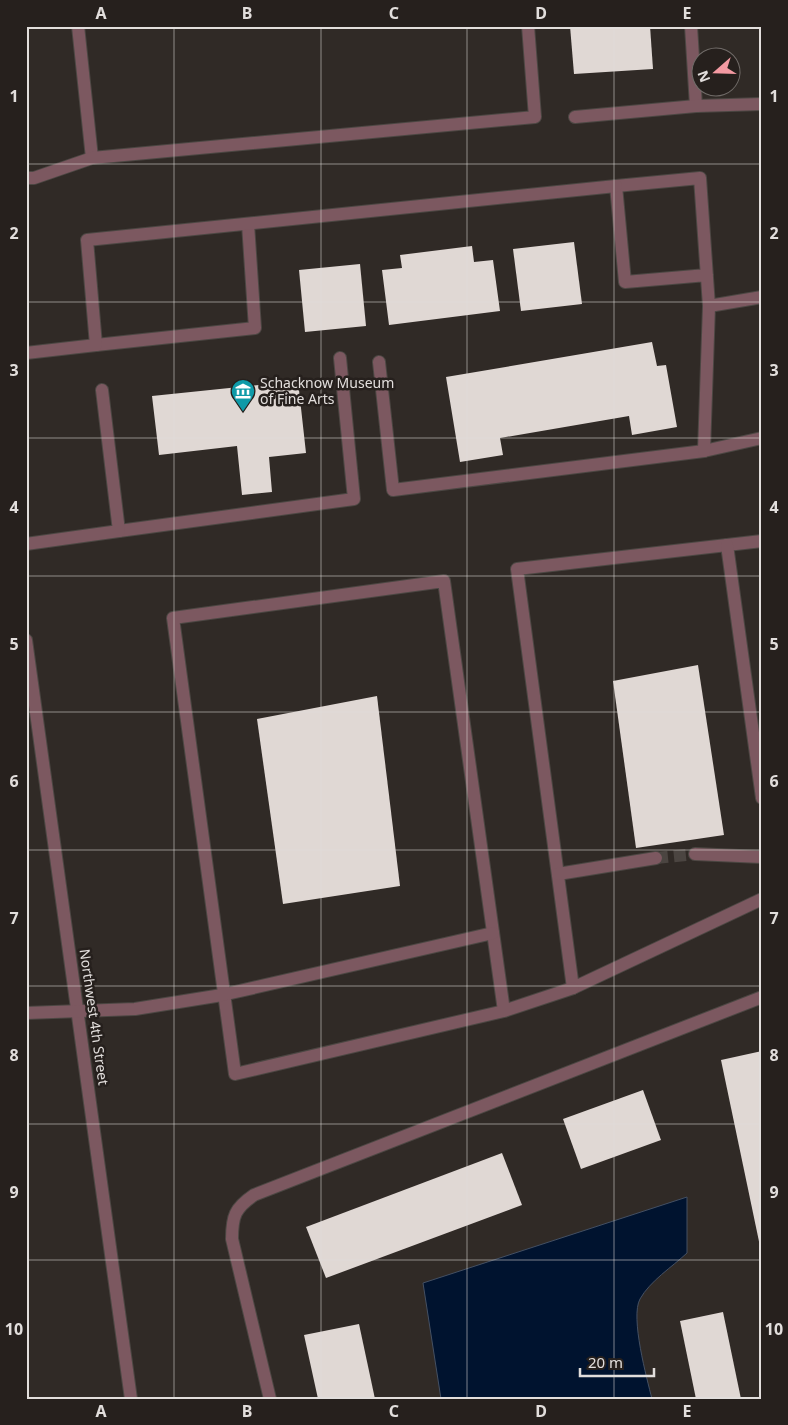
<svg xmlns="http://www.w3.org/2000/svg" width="788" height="1425" font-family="'Noto Sans',sans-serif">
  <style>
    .water { fill: #00132f; stroke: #445063 }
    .building { fill: #e0d8d4 }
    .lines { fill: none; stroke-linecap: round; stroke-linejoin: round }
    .minor-tunnel { stroke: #4b4541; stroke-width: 12; stroke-dasharray: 12 6; stroke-linecap: butt }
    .minor-casing { stroke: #4c4743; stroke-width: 14 }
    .minor { stroke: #7c5860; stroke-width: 12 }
    .grid { fill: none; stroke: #e2dedc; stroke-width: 1; stroke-opacity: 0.55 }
    .labels { text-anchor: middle; stroke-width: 5; stroke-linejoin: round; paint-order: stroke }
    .poi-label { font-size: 14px; fill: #e2dedc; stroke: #26201d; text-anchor: start }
    .street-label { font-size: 14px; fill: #e2dedc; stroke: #26201d }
    .neatline { fill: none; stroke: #e2dedc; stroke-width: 2 }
    .grid-label { font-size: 16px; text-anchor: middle; font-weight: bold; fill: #e2dedc }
  </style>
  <rect width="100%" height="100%" fill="#302a26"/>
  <!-- water -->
  <path class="water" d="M687 1197V1253C672 1267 650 1281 640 1299 630 1317 647 1379 652 1399H441L423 1283Z"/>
  <!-- building -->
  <g class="building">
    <path d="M570 26H650L653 69 574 74Z"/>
    <path d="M574 242 582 304 521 311 513 249Z"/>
    <path d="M472 246 474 262 493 260 500 311 389 325 382 270 402 268 400 255Z"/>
    <path d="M360 264 366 326 305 332 299 270Z"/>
    <path d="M652 342 657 366 666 365 677 427 632 435 629 416 500 438 503 455 460 462 446 377Z"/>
    <path d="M298 381 306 453 269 457 272 492 242 495 237 446 159 455 152 396Z"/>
    <path d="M698 665 724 835 636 848 613 681Z"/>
    <path d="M377 696 400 886 283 904 257 719Z"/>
    <path d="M762 1051V1251H761L721 1060Z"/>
    <path d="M643 1090 661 1140 581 1169 563 1119Z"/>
    <path d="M502 1153 522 1205 326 1278 306 1227Z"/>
    <path d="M723 1312 741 1399H696L680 1321Z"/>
    <path d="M359 1324 375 1399H318L304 1335Z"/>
  </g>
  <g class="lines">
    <!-- minor-tunnel -->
    <path class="minor-tunnel" d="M656 858 695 854"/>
    <!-- minor casing -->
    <g class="minor-casing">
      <g id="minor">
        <path d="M78 26 92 158"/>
        <path d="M691 26 696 106"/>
        <path d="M575 117 696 106 762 104"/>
        <path d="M26 178H34L92 158 535 117 528 26"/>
        <path d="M707 275 625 282 616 186 700 178 709 306"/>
        <path d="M96 345 255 328 248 224"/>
        <path d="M26 353 96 345 87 240 616 186"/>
        <path d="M379 362 393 490 704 451 762 438"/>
        <path d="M704 451 709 306 762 297"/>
        <path d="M119 531 354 499 340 358"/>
        <path d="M762 541 517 569 573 988 762 899"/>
        <path d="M26 544 119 531 102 390"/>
        <path d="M727 545 762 798"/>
        <path d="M26 640 131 1399"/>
        <path d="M695 854 762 857"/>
        <path d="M558 874 656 858"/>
        <path d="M504 1011 444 581 173 618 235 1074 504 1011 573 988"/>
        <path d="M26 1013 135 1009 222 995 493 933"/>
        <path d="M270 1399 232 1239C232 1216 235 1208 254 1195L762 997"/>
      </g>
    </g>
    <!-- minor -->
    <use href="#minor" class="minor"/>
  </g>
  <!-- grid -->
  <path class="grid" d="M174 26V1399M321 26V1399M467 26V1399M614 26V1399M26 164H762M26 302H762M26 438H762M26 576H762M26 712H762M26 850H762M26 986H762M26 1124H762M26 1260H762"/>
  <!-- icons -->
  <defs>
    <g id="museum-pin" transform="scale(1.25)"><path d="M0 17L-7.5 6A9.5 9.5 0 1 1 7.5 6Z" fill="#0f9aa8" stroke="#26201d"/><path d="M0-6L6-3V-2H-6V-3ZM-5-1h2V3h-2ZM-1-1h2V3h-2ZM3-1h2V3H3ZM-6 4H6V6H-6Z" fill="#fff"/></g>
  </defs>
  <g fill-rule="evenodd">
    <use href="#museum-pin" x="243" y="391"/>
  </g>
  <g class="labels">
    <!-- poi labels -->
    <g class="poi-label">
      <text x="260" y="388">Schacknow Museum<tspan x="260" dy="16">of Fine Arts</tspan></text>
    </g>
    <!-- street labels -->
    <g class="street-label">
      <text transform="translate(94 1017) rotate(82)" y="5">Northwest 4th Street</text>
    </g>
  </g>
  <!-- border -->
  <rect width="788" height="1425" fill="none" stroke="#26201d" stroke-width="55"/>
  <!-- north arrow -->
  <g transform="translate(716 72) rotate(250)"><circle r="24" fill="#26201d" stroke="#716c69"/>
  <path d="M0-4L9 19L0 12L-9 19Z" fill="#f49aa2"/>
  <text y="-8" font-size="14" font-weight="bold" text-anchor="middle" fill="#e2dedc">N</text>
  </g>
  <!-- scale -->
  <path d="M580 1368v8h74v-8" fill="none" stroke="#e2dedc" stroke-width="2.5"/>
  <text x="588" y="1368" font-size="15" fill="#e2dedc" stroke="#26201d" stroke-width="4" paint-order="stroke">20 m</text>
  <rect x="28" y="28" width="732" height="1370" class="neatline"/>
  <g class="grid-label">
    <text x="101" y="19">A</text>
    <text x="247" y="19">B</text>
    <text x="394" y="19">C</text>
    <text x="541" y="19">D</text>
    <text x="687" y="19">E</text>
    <text x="14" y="102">1</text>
    <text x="774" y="102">1</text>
    <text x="14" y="239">2</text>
    <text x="774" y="239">2</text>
    <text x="14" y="376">3</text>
    <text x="774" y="376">3</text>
    <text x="14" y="513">4</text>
    <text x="774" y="513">4</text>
    <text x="14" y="650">5</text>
    <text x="774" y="650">5</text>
    <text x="14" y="787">6</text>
    <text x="774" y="787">6</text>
    <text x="14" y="924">7</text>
    <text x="774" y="924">7</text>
    <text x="14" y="1061">8</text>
    <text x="774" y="1061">8</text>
    <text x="14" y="1198">9</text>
    <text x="774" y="1198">9</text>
    <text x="14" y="1335">10</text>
    <text x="774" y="1335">10</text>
    <text x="101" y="1417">A</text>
    <text x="247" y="1417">B</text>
    <text x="394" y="1417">C</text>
    <text x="541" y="1417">D</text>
    <text x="687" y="1417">E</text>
  </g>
</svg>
